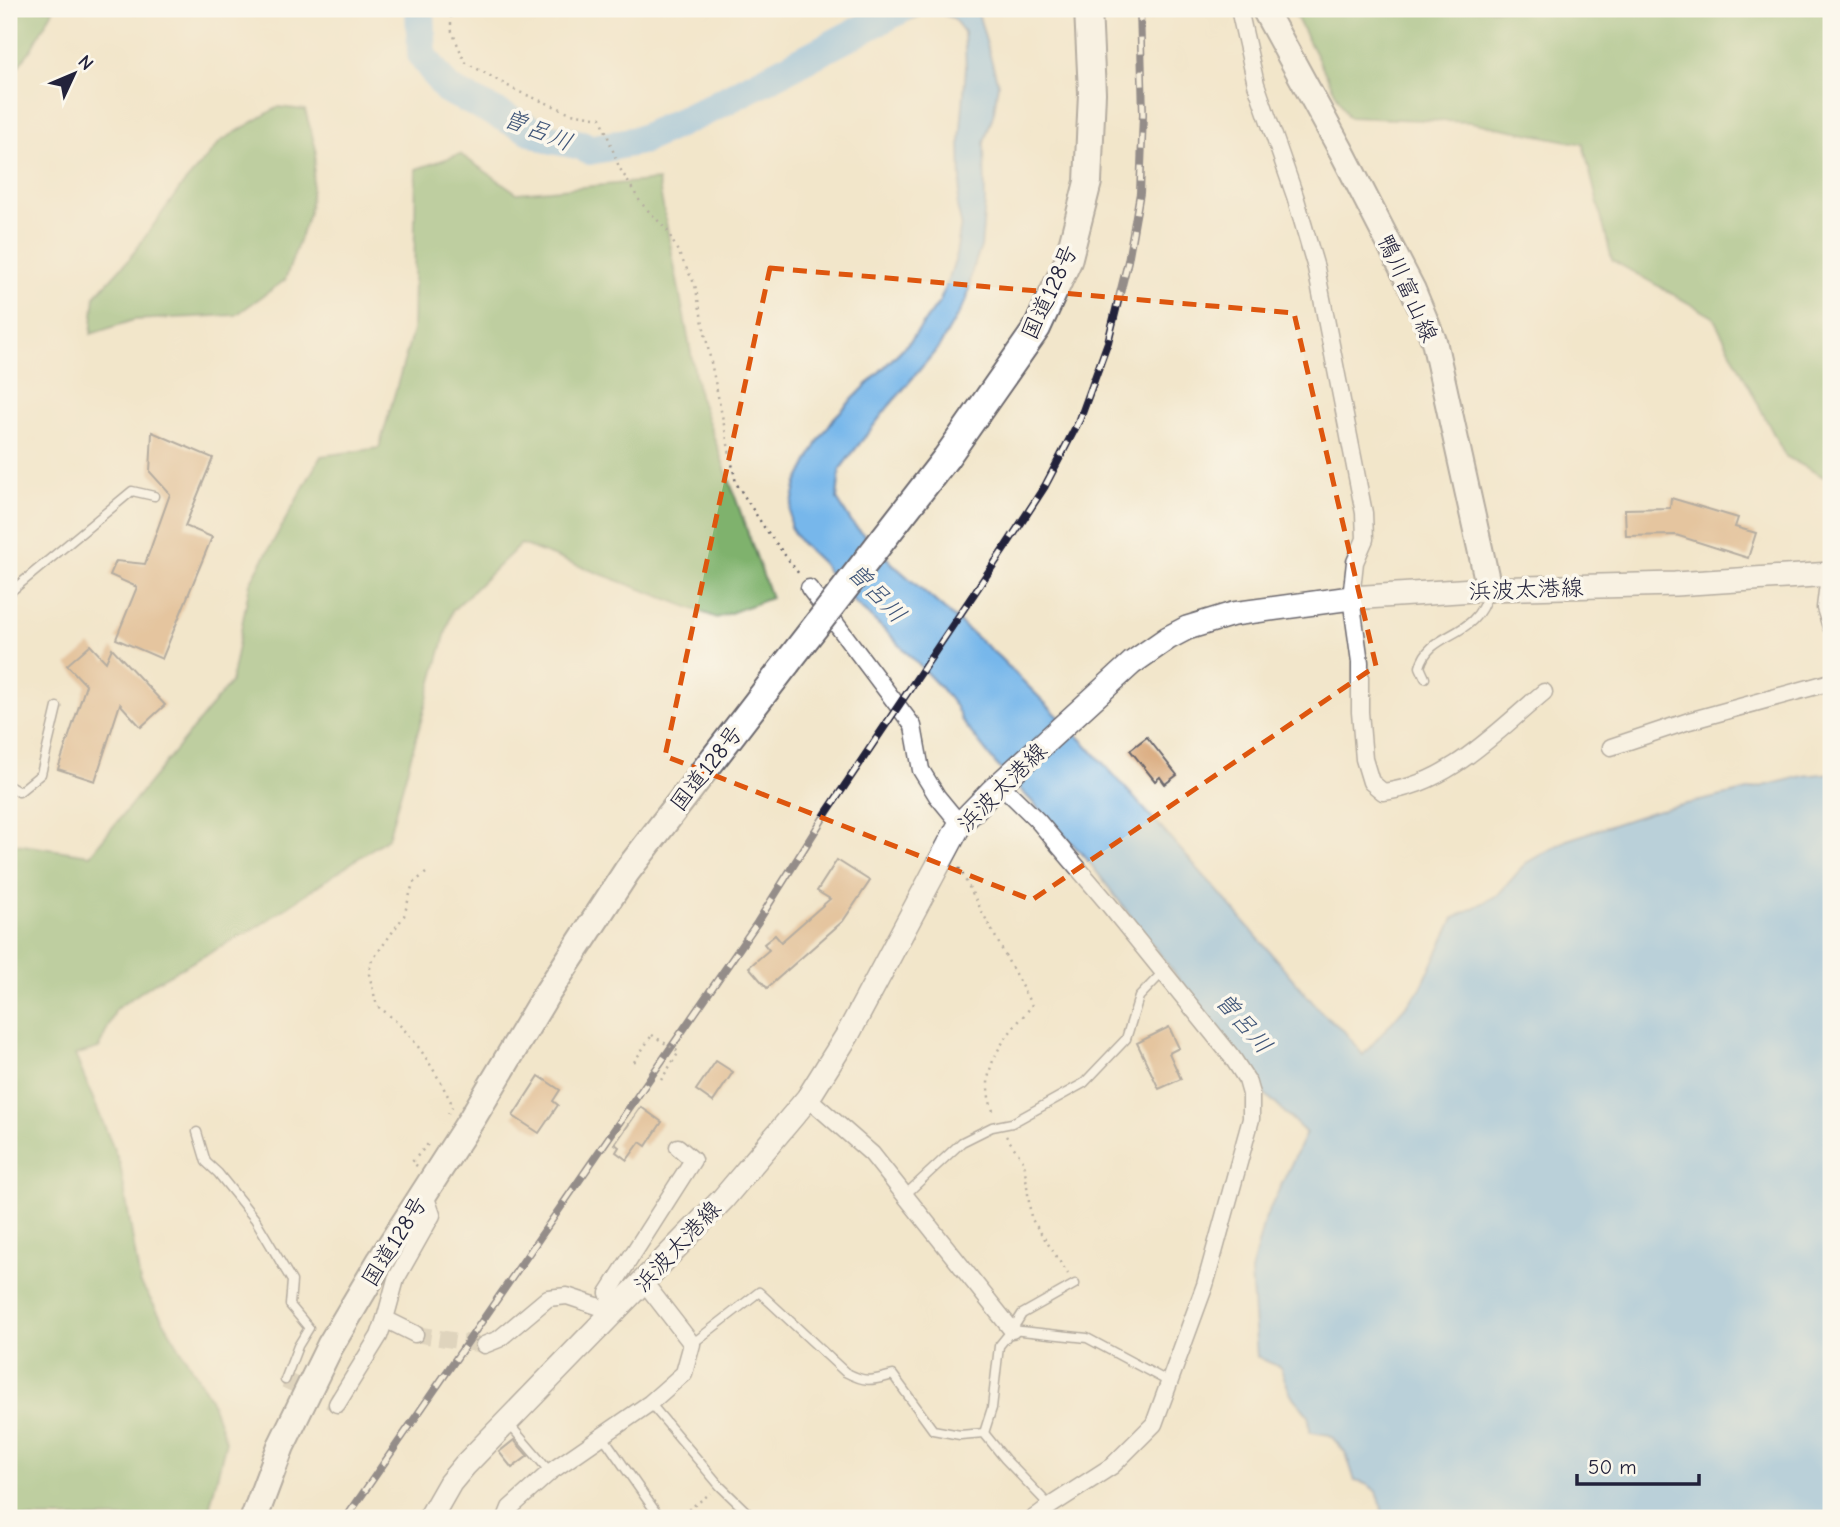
<svg xmlns="http://www.w3.org/2000/svg" width="1840" height="1527" font-family="'Comic Neue','Klee One',sans-serif">
  <style>
    .forest { fill: #7fb26d; stroke: #506a54; stroke-width: 2 }
    .water { fill: #77b7eb; stroke: #4c6c93; stroke-width: 2 }
    .lines { fill: none; stroke-linecap: round; stroke-linejoin: round }
    .river { stroke: #77b7eb; stroke-width: 30 }
    .building { fill: #d49d6b }
    .minor-tunnel { stroke: #c8bfae; stroke-width: 16; stroke-dasharray: 16 8; stroke-linecap: butt }
    .service-casing { stroke: #6b676d; stroke-width: 11 }
    .minor-casing { stroke: #6b676d; stroke-width: 19 }
    .secondary-casing { stroke: #6b676d; stroke-width: 26 }
    .primary-casing { stroke: #6b676d; stroke-width: 28 }
    .trunk-casing { stroke: #6b676d; stroke-width: 30 }
    .path { stroke: #6b676d; stroke-width: 2.5; stroke-dasharray: 2 5; stroke-linecap: butt }
    .service { stroke: #fff; stroke-width: 8 }
    .minor { stroke: #fff; stroke-width: 16 }
    .secondary { stroke: #fff; stroke-width: 23 }
    .primary { stroke: #fff; stroke-width: 24 }
    .trunk { stroke: #fff; stroke-width: 26 }
    .rail-casing { stroke: #22223b; stroke-width: 8 }
    .rail { stroke: #fbf7ec; stroke-width: 5; stroke-dasharray: 16; stroke-linecap: butt }
    .trunk-bridge-casing { stroke: #6b676d; stroke-width: 30; stroke-linecap: butt }
    .path-bridge { stroke: #6b676d; stroke-width: 2.5; stroke-dasharray: 2 5; stroke-linecap: butt }
    .trunk-bridge { stroke: #fff; stroke-width: 26 }
    .marked { fill: none; stroke: #de560e; stroke-width: 5; stroke-dasharray: 14 9; stroke-linejoin: round }
    .labels { text-anchor: middle; stroke-width: 7; stroke-linejoin: round; paint-order: stroke }
    .street-label { font-size: 23px; fill: #22223b; stroke: #fbf7ec }
    .water-label { font-size: 24px; font-style: italic; fill: #405679; stroke: #fbf7ec }
  </style>
  <rect width="100%" height="100%" fill="#fbf7ec"/>
  <filter id="ink" filterUnits="userSpaceOnUse"><feTurbulence type="fractalNoise" baseFrequency=".0143" numOctaves="2"/><feDisplacementMap in="SourceGraphic" scale="14" xChannelSelector="R" yChannelSelector="G"/><feConvolveMatrix kernelMatrix="1 2 1 2 8 2 1 2 1" color-interpolation-filters="sRGB"/></filter>
  <filter id="wash" filterUnits="userSpaceOnUse"><feTurbulence type="fractalNoise" baseFrequency=".00686" numOctaves="4" result="noise"/><feDisplacementMap in="SourceGraphic" scale="28" xChannelSelector="R" yChannelSelector="G"/><feGaussianBlur stdDeviation="1.57" result="paint"/><feColorMatrix in="noise" values="0 0 0 0 0 0 0 0 0 0 0 0 0 0 0 0 0 1.4 0 .05"/><feComposite in="paint" operator="in"/></filter>
  <g filter="url(#wash)">
    <rect width="100%" height="100%" fill="#f2e6cb"/>
    <!-- forest -->
    <g class="forest">
      <path d="M9 9H54L30 51 9 78Z"/>
      <path d="M1292 9H1831V481L1785 456 1713 317 1612 260 1583 144 1470 122 1348 117Z"/>
      <path d="M278 107 305 110 316 149 309 213 285 280 236 315 134 320 91 334 95 296 130 258 180 188 221 141Z"/>
      <path d="M460 154 517 193 658 180 699 395 771 598 717 618 521 544 452 611 388 838 259 926 154 983 116 1009 99 1048 75 1055 120 1164 140 1282 210 1398 226 1441 207 1518H9V843L90 855 231 682 250 583 321 456 379 448 413 330 416 169Z"/>
    </g>
    <!-- water -->
    <path class="water" d="M881 9H977L998 84 994 112 984 143 985 202 981 247 972 271 967 299 939 347 889 406 840 469 837 499 852 523 896 567 999 657 1086 744 1223 897 1320 1011 1344 1031 1363 1055 1420 990 1454 918 1498 895 1526 863 1567 840 1655 811 1740 792 1803 776 1831 773V1518H1383C1381 1497 1378 1485 1355 1481L1346 1453 1330 1435 1310 1432 1309 1416 1291 1395 1280 1367 1257 1357 1251 1272 1264 1221 1306 1133 1257 1086 1208 1017 1086 858 996 764 962 721 956 707 940 687 889 634 855 603 833 579 822 563 800 542 790 527V511L797 483 819 440 834 418 911 340 940 301 955 261 961 223 957 206 961 182 960 142 966 67 964 32 953 18 942 14H925L886 30 854 28Z"/>
    <g class="lines">
      <!-- river -->
      <path class="river" d="M420 9 422 55 447 89 547 138 582 145 589 150 641 140 709 109 901 9"/>
    </g>
    <g id="blocks">
      <!-- building -->
      <g class="building">
        <path d="M152 432 213 458 185 526 212 537 162 659 116 639 137 587 110 575 116 561 145 564 170 494 150 472Z"/>
        <path d="M1671 498 1738 518 1735 527 1756 533 1748 558 1676 535 1626 536 1625 509 1670 508Z"/>
        <path d="M90 645 106 662 112 648 165 705 141 727 120 704 95 781 58 769 86 685 67 665Z"/>
        <path d="M1147 737 1177 775 1165 784 1160 777 1155 781 1130 750Z"/>
        <path d="M837 860 870 881 843 921 767 988 749 967 769 950 764 944 775 935 781 942 830 899 817 891Z"/>
        <path d="M1169 1027 1179 1048 1169 1053 1181 1079 1159 1089 1137 1043Z"/>
        <path d="M716 1061 733 1072 713 1102 696 1090Z"/>
        <path d="M539 1076 560 1090 553 1101 558 1105 539 1133 513 1116Z"/>
        <path d="M641 1107 662 1122 646 1146 640 1142 627 1160 616 1152 619 1147 615 1144Z"/>
        <path d="M514 1440 528 1456 512 1468 499 1452Z"/>
      </g>
    </g>
  </g>
  <g filter="url(#ink)">
    <use href="#blocks" fill-opacity="0" stroke="#6b676d" stroke-width="2"/>
    <g class="lines">
      <!-- minor-tunnel -->
      <g class="minor-tunnel">
        <path d="M415 1334 484 1345"/>
        <path d="M285 1380 337 1404"/>
      </g>
      <!-- service casing -->
      <g class="service-casing">
        <g id="service">
          <path d="M9 593 132 491 154 496"/>
          <path d="M1425 678 1420 667C1430 629 1476 641 1488 592"/>
          <path d="M9 786 19 792 41 774 57 707"/>
          <path d="M197 1132 206 1162 218 1173 255 1219 292 1281 290 1305 309 1328 298 1346 285 1380"/>
          <path d="M905 1195 962 1142 992 1127 1012 1123 1084 1083 1126 1039 1139 997 1163 972"/>
          <path d="M1012 1330 1022 1314 1075 1284"/>
          <path d="M692 1344 759 1292 845 1372C866 1383 871 1381 893 1375L933 1430 960 1435 984 1433 1005 1459 1050 1506"/>
          <path d="M650 1403 720 1486 753 1518"/>
          <path d="M509 1424 550 1472"/>
          <path d="M984 1433 992 1408 999 1346 1012 1330 1087 1338 1171 1383"/>
          <path d="M602 1435 660 1518"/>
        </g>
      </g>
      <!-- minor casing -->
      <g class="minor-casing">
        <g id="minor">
          <path d="M1239 9 1256 84 1295 196 1316 268 1364 513 1365 539 1355 562 1351 598 1360 662V712L1364 759 1371 782 1383 792C1448 785 1496 732 1544 692"/>
          <path d="M1829 575 1825 608 1831 627"/>
          <path d="M809 588 913 726 921 770 937 796 960 824"/>
          <path d="M1611 747 1689 721 1831 682"/>
          <path d="M1000 784 1038 821 1105 900 1232 1057 1247 1080 1251 1094V1119L1205 1285 1154 1424 1112 1466 1050 1506 1034 1518"/>
          <path d="M808 1098 872 1154 1012 1330"/>
          <path d="M615 1312 608 1293 693 1160 678 1147"/>
          <path d="M415 1334 385 1319 396 1279 432 1215 424 1192"/>
          <path d="M484 1345 499 1339 548 1298 567 1296 615 1312"/>
          <path d="M337 1404 379 1336 385 1319"/>
          <path d="M506 1518 510 1508 550 1472 650 1403 684 1373 692 1344 644 1282"/>
        </g>
      </g>
      <!-- secondary casing -->
      <g class="secondary-casing">
        <path id="secondary" d="M430 1518 450 1483 465 1465 723 1199 808 1098 848 1034 960 824 992 791 1132 663 1168 638 1187 628 1233 614 1351 598 1489 589 1675 584 1831 574"/>
      </g>
      <!-- primary casing -->
      <g class="primary-casing">
        <path id="primary" d="M1264 9 1342 152 1413 290 1434 341 1489 589"/>
      </g>
      <!-- trunk casing -->
      <g class="trunk-casing">
        <g id="trunk">
          <path d="M946 458 1037 328 1068 261 1088 182 1092 93 1088 9"/>
          <path d="M254 1518 281 1446 330 1346 381 1260 473 1117 544 998 627 871 787 663"/>
        </g>
      </g>
      <!-- path -->
      <g class="path">
        <path d="M451 9V29L465 62 517 91 571 113 601 118 619 167 641 203 667 230 695 285 736 483 764 527 799 574"/>
        <path d="M959 868 1032 1006C1004 1038 974 1071 995 1115"/>
        <path d="M426 873 413 883 404 916 371 962 369 974 377 1006C412 1030 434 1068 453 1106L448 1114"/>
        <path d="M634 1062 652 1035"/>
        <path d="M661 1080 679 1052"/>
        <path d="M1006 1136 1024 1162 1031 1218 1068 1274"/>
        <path d="M417 1166 412 1162 429 1143"/>
        <path d="M677 1518 711 1493"/>
      </g>
      <!-- service -->
      <use href="#service" class="service"/>
      <!-- minor -->
      <use href="#minor" class="minor"/>
      <!-- secondary -->
      <use href="#secondary" class="secondary"/>
      <!-- primary -->
      <use href="#primary" class="primary"/>
      <!-- trunk -->
      <use href="#trunk" class="trunk"/>
      <!-- rail casing -->
      <g class="rail-casing">
        <path id="rail" d="M346 1518 757 923 827 812 1006 546 1045 486 1080 419 1108 342 1128 261 1140 193 1143 114 1140 9"/>
      </g>
      <!-- rail -->
      <use href="#rail" class="rail"/>
      <!-- trunk-bridge casing -->
      <g class="trunk-bridge-casing">
        <path id="trunk-bridge" d="M787 663 946 458"/>
      </g>
      <!-- path-bridge -->
      <path class="path-bridge" d="M652 1035 679 1052"/>
      <!-- trunk-bridge -->
      <use href="#trunk-bridge" class="trunk-bridge"/>
    </g>
  </g>
  <!-- marked area -->
  <path d="M0 0H1840V1527H0ZM770 268 1294 313 1376 666 1032 900 665 756Z" fill="#f2e6cb" fill-opacity=".55" fill-rule="evenodd"/>
  <path class="marked" d="M770 268 1294 313 1376 666 1032 900 665 756Z"/>
  <g class="labels">
    <!-- street labels -->
    <g class="street-label">
      <text transform="translate(1408 288) rotate(66)" y="8">鴨川富山線</text>
      <text transform="translate(1049 292) rotate(-65)" y="8">国道128号</text>
      <text transform="translate(1526 589) rotate(-2)" y="8">浜波太港線</text>
      <text transform="translate(706 768) rotate(-52)" y="8">国道128号</text>
      <text transform="translate(1002 787) rotate(-45)" y="8">浜波太港線</text>
      <text transform="translate(394 1241) rotate(-58)" y="8">国道128号</text>
      <text transform="translate(677 1246) rotate(-47)" y="8">浜波太港線</text>
    </g>
    <!-- water labels -->
    <g class="water-label">
      <text transform="translate(538 130) rotate(22)" y="8">曽呂川</text>
      <text transform="translate(877 593) rotate(46)" y="8">曽呂川</text>
      <text transform="translate(1244 1023) rotate(49)" y="8">曽呂川</text>
    </g>
  </g>
  <!-- margin -->
  <rect width="1840" height="1527" fill="none" stroke="#fbf7ec" stroke-width="35"/>
  <!-- north arrow -->
  <g transform="translate(74 74) rotate(46)" stroke="#fbf7ec" stroke-width="5" paint-order="stroke">
  <path d="M0-5L12 26L0 18L-12 26Z" fill="#22223b"/>
  <text y="-10" font-size="19" font-weight="bold" text-anchor="middle" fill="#22223b">N</text>
  </g>
  <!-- scale -->
  <path d="M1577 1474v10h122v-10" fill="none" stroke="#22223b" stroke-width="3.5"/>
  <text x="1588" y="1474" font-size="21" fill="#22223b" stroke="#fbf7ec" stroke-width="5" paint-order="stroke">50 m</text>
</svg>
